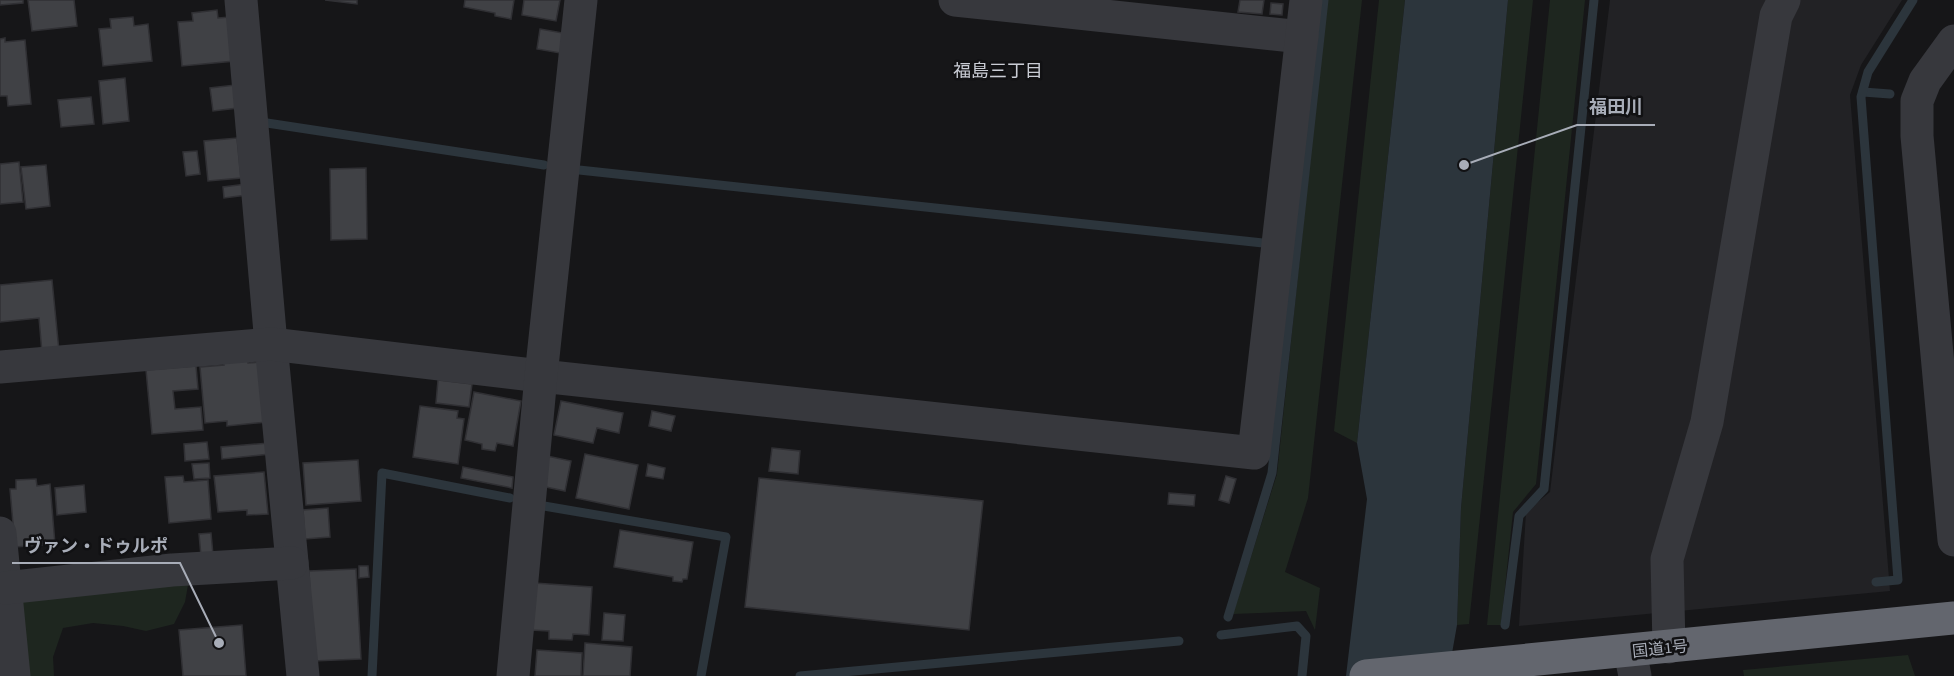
<svg xmlns="http://www.w3.org/2000/svg" width="1954" height="676" font-family="'Source Sans 3','Noto Sans JP',sans-serif">
  <style>
    .built { fill: #222225 }
    .green { fill: #1e261f }
    .water { fill: #2c353c }
    .lines { fill: none; stroke-linecap: round; stroke-linejoin: round }
    .stream { stroke: #2c353c; stroke-width: 9 }
    .building { fill: #404145; stroke: #303034; stroke-width: 1.5 }
    .minor { stroke: #37383d; stroke-width: 33 }
    .highway { stroke: #63666e; stroke-width: 33 }
    .labels { text-anchor: middle; stroke-width: 5; stroke-linejoin: round; paint-order: stroke }
    .street-label { font-size: 16px; fill: #a8adb8; stroke: #111113 }
    .neighbourhood-label { font-size: 18px; fill: #c9ccd4; stroke: #111113 }
    .leader { fill: none; stroke: #a8adb8; stroke-width: 2 }
    .callout-dot { fill: #a8adb8; stroke: #111113; stroke-width: 2 }
    .callout-label { font-size: 18px; text-anchor: middle; font-weight: bold; fill: #a8adb8; stroke: #111113; stroke-width: 5; stroke-linejoin: round; paint-order: stroke }
  </style>
  <rect width="100%" height="100%" fill="#161618"/>
  <!-- built -->
  <path class="built" d="M1610 0H1902L1861 65 1850 95 1890 591 1519 626 1526 512 1550 492Z"/>
  <!-- green -->
  <g class="green">
    <path d="M1327 0H1362L1308 498 1285 572 1320 588 1315 630 1306 611 1233 614 1277 474Z"/>
    <path d="M1379 0H1405L1357 443 1334 431Z"/>
    <path d="M1508 0H1533L1469 624 1457 625 1461 508Z"/>
    <path d="M1550 0H1585L1536 484 1513 512 1501 625H1487Z"/>
    <path d="M176 582 188 585 185 602 174 624 146 631 123 626 93 623 63 628 53 657 54 676H24L22 600Z"/>
    <path d="M1908 655 1915 676H1744L1743 670Z"/>
  </g>
  <!-- water -->
  <path class="water" d="M1405 0H1508L1461 508 1457 625 1448 676H1346L1367 499 1357 443Z"/>
  <g class="lines">
    <!-- stream -->
    <g class="stream">
      <path d="M1863 92 1890 94"/>
      <path d="M267 123 544 165"/>
      <path d="M579 170 1263 243"/>
      <path d="M544 506 726 537 701 676"/>
      <path d="M1876 582 1898 580 1861 97 1868 72 1913 0"/>
      <path d="M1228 617 1272 473 1324 0"/>
      <path d="M1505 625 1519 516 1544 489 1594 0"/>
      <path d="M1221 635 1297 626 1306 636 1302 676"/>
      <path d="M372 676 382 473 510 498"/>
      <path d="M800 676 1179 641"/>
    </g>
  </g>
  <!-- building -->
  <g class="building">
    <path d="M0 0H23V3L0 5Z"/>
    <path d="M28 0H74L77 26 32 31Z"/>
    <path d="M325 0H357V4Z"/>
    <path d="M465 0H514L511 19 495 16V13L464 7Z"/>
    <path d="M524 0H560L556 21 522 15Z"/>
    <path d="M1240 0H1264L1262 14 1238 12Z"/>
    <path d="M1271 3 1283 4 1282 15 1270 14Z"/>
    <path d="M217 10 218 18 230 17 235 61 182 66 178 22 193 21 192 13Z"/>
    <path d="M133 17 134 26 148 24 152 61 103 66 99 29 111 28 110 19Z"/>
    <path d="M540 29 563 33 560 53 537 49Z"/>
    <path d="M5 38V42L25 40 31 104 8 106 7 96H0V39Z"/>
    <path d="M125 78 129 121 103 124 99 81Z"/>
    <path d="M235 85 238 108 213 111 210 88Z"/>
    <path d="M91 97 94 124 61 127 58 100Z"/>
    <path d="M237 138 241 178 208 181 204 141Z"/>
    <path d="M197 151 200 174 186 176 183 152Z"/>
    <path d="M19 162 23 202 0 204V164Z"/>
    <path d="M46 165 50 206 26 209 21 167Z"/>
    <path d="M366 168 367 239 331 240 330 169Z"/>
    <path d="M246 184 247 195 224 198 223 187Z"/>
    <path d="M52 280 59 351 42 353 39 318 0 322V285Z"/>
    <path d="M248 358V363L262 362 267 422 227 426V421L205 423 200 367 224 365 223 360Z"/>
    <path d="M196 366 198 389 173 391 175 409 201 407 203 430 152 434 146 370Z"/>
    <path d="M438 380 472 384 469 407 436 403Z"/>
    <path d="M474 392 521 401 513 446 497 443 495 451 482 449V444L465 440Z"/>
    <path d="M561 401 623 413 619 433 597 428 593 443 554 435Z"/>
    <path d="M420 406 458 411 457 418 464 419 458 464 413 457Z"/>
    <path d="M652 411 675 416 671 431 649 426Z"/>
    <path d="M207 442 209 459 185 461 184 444Z"/>
    <path d="M269 443 270 454 222 459 221 447Z"/>
    <path d="M772 448 800 451 798 474 769 471Z"/>
    <path d="M585 454 638 465 629 509 576 498Z"/>
    <path d="M547 456 571 461 565 491 541 486Z"/>
    <path d="M358 460 361 501 306 505 303 463Z"/>
    <path d="M209 463 210 478 194 479 192 464Z"/>
    <path d="M648 464 665 468 663 479 646 476Z"/>
    <path d="M463 467 513 477 512 488 461 478Z"/>
    <path d="M264 472 268 514 247 515V510L218 512 214 476Z"/>
    <path d="M183 476 184 482 208 480 211 519 169 523 165 477Z"/>
    <path d="M1226 476 1236 479 1229 503 1219 500Z"/>
    <path d="M759 478 983 501 969 630 745 607Z"/>
    <path d="M36 479 37 486 50 484 55 544 15 547 10 489H16V480Z"/>
    <path d="M84 485 86 512 57 515 55 488Z"/>
    <path d="M1169 493 1195 495 1194 506 1168 504Z"/>
    <path d="M328 508 330 537 305 539 303 510Z"/>
    <path d="M620 530 693 542 687 579H683L682 582 673 581V577L614 567Z"/>
    <path d="M211 533 213 555 201 556 199 534Z"/>
    <path d="M359 566H368L369 577 359 578Z"/>
    <path d="M356 569 361 659 313 661 309 571Z"/>
    <path d="M534 583 592 587 589 635 573 634 572 640 549 639V631L531 630Z"/>
    <path d="M604 613 625 615 623 641 602 640Z"/>
    <path d="M242 625 246 676H183L179 630Z"/>
    <path d="M585 643 632 647 630 676H583Z"/>
    <path d="M537 650 582 653 581 676H535Z"/>
  </g>
  <g class="lines">
    <!-- minor -->
    <g class="minor">
      <path d="M241 0 271 344 303 676"/>
      <path d="M955 0 1302 37"/>
      <path d="M1954 41 1925 81 1917 101V136L1954 540"/>
      <path d="M0 367 271 344 541 376 1254 453 1306 0"/>
      <path d="M0 533 14 676"/>
      <path d="M5 588 172 570 292 563"/>
      <path d="M1669 647 1667 559 1707 422 1776 16 1784 0"/>
      <path d="M1630 651 1635 676"/>
      <path d="M513 676 541 376 581 0"/>
    </g>
    <!-- highway -->
    <path class="highway" d="M1366 676 1954 618"/>
  </g>
  <g class="labels">
    <!-- street labels -->
    <g class="street-label">
      <text transform="translate(1660 648) rotate(-6)" y="6">国道1号</text>
    </g>
    <!-- neighbourhood labels -->
    <g class="neighbourhood-label">
      <text x="998" y="77">福島三丁目</text>
    </g>
  </g>
  <!-- callouts -->
  <path class="leader" d="M1464 165L1577 125H1655M219 643L180 563H12"/>
  <g class="callout-dot">
    <circle cx="1464" cy="165" r="6"/>
    <circle cx="219" cy="643" r="6"/>
  </g>
  <g class="callout-label">
    <text x="1616" y="113">福田川</text>
    <text x="96" y="552">ヴァン・ドゥルポ</text>
  </g>
</svg>
